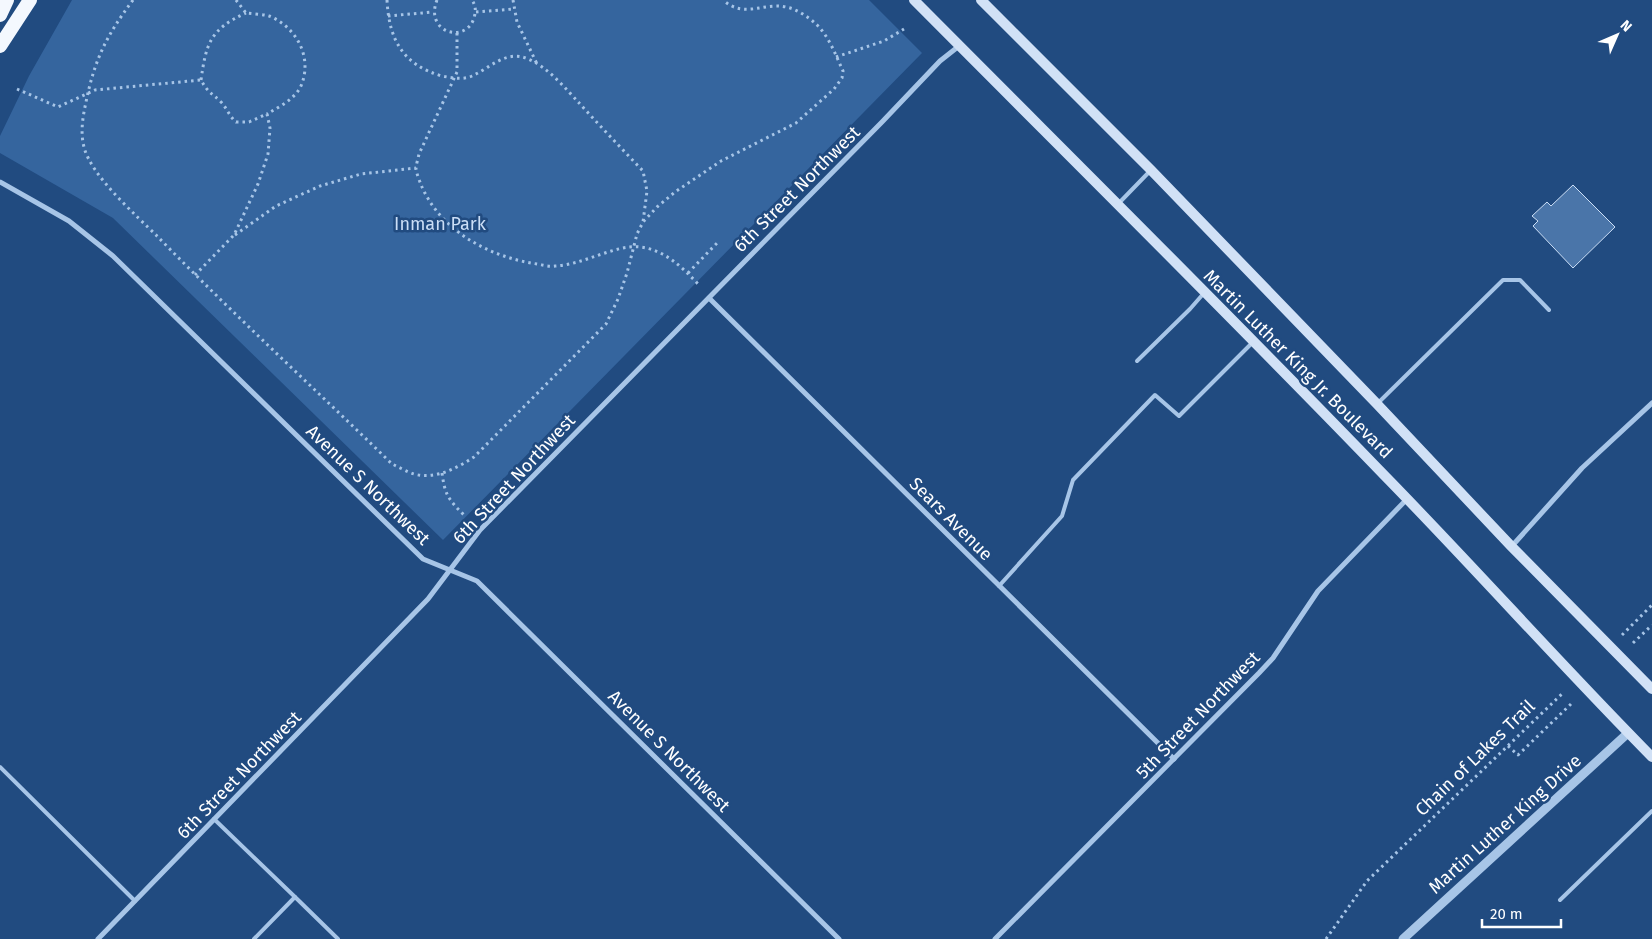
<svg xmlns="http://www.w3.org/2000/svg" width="1652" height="939" font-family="'Fira Sans',sans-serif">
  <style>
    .green { fill: #35659e }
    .building { fill: #4a75a9; stroke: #cbdef6 }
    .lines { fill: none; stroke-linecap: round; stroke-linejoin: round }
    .path { stroke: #a7c5e7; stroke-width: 3; stroke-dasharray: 2.5 4; stroke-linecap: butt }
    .service { stroke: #a7c5e7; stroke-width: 4 }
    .minor { stroke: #a7c5e7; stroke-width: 5 }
    .tertiary { stroke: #a7c5e7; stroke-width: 9 }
    .secondary { stroke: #d1e1f6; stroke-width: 10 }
    .trunk { stroke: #f4f8fe; stroke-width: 14 }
    .labels { text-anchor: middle; stroke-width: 5; stroke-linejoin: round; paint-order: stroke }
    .street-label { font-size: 18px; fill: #fff; stroke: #214b80 }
    .park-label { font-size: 18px; fill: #cbdef6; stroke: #214b80 }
  </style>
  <rect width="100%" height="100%" fill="#214b80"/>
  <!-- green -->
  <path class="green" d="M72 0H869L922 53 443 540 113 218 0 153V136L29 76Z"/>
  <!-- building -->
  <path class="building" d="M1573 185 1615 227 1573 268 1533 226 1538 221 1532 216 1547 202 1551 206Z"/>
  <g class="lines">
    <!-- path -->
    <g class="path">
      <path d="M133 0C107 35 95 58 86 102 83 116 80 132 84 147 91 176 136 215 158 237 234 315 314 388 392 464 399 467 407 472 414 474 435 480 457 468 474 457L606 324 618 299 627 273 637 234 643 222 657 207 675 192 721 161 796 123 834 89 842 78 843 71C836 56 829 36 816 24 808 17 797 9 786 7 764 2 744 19 723 0"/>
      <path d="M236 0 246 13C253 14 262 14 269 16 297 27 314 59 300 88 293 100 279 107 267 114"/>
      <path d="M387 0C389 40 403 65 442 76 452 78 463 80 472 76 490 68 507 49 528 59 548 67 566 89 580 104 601 127 622 149 643 171L647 191 643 222"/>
      <path d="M437 0C424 33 466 44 474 18 476 11 476 6 472 0"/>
      <path d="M513 0 517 22 537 64"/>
      <path d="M476 12 513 9"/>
      <path d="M388 16 433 12"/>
      <path d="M457 33V72L419 154C418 159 416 165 416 169 417 175 420 182 422 187 442 232 490 257 537 264 543 265 549 267 555 266 583 265 616 244 640 247 665 250 682 267 699 285"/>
      <path d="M836 57 884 41 904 29"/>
      <path d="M201 80C206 44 210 29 246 13"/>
      <path d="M17 89 58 107 95 90 201 80C208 93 212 93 221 102 227 108 229 116 236 122H249L267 114 270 128 268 154 258 184 234 235 195 275"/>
      <path d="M235 235 276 206 320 186 361 174 416 168"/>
      <path d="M688 273 718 242"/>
      <path d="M442 473C445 495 448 499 464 515"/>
      <path d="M1622 635 1652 605"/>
      <path d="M1633 643 1652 625"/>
      <path d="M1508 746 1518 755 1571 704"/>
      <path d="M1326 939 1367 881 1564 692"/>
    </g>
    <!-- service -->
    <g class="service">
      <path d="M1119 203 1151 170"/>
      <path d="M1137 361 1190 309 1204 293"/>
      <path d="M1377 404 1503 280H1520L1549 310"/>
      <path d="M999 586 1062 516 1073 480 1155 395 1179 416 1253 342"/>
      <path d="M0 767 135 901"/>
      <path d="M214 819 295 897"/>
      <path d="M1560 900 1652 811"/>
      <path d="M254 939 295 897 338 939"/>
    </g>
    <!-- minor -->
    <g class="minor">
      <path d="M0 182 69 221 113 256 423 559 477 581 839 939"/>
      <path d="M709 298 1174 759"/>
      <path d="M1512 546 1582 468 1652 403"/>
      <path d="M98 939 428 599 480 530 882 122 940 61 959 46"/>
      <path d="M995 939 1259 673 1273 658 1318 591 1407 499"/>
    </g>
    <!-- tertiary -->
    <path class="tertiary" d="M1403 939 1628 733"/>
    <!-- secondary -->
    <g class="secondary">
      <path d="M914 0C1071 158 1230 315 1385 476 1475 568 1561 665 1652 757"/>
      <path d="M981 0 1151 170 1377 404 1511 546 1652 689"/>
    </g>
    <!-- trunk -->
    <g class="trunk">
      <path d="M0 15 7 0"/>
      <path d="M0 46 30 0"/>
    </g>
  </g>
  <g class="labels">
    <!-- street labels -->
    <g class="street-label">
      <text transform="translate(797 189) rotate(-45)" y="6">6th Street Northwest</text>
      <text transform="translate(1298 364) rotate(45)" y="6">Martin Luther King Jr. Boulevard</text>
      <text transform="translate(514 479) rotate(-47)" y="6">6th Street Northwest</text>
      <text transform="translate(368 485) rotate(44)" y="6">Avenue S Northwest</text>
      <text transform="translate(951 519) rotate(45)" y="6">Sears Avenue</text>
      <text transform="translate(1198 715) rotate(-46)" y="6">5th Street Northwest</text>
      <text transform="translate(669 751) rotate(45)" y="6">Avenue S Northwest</text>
      <text transform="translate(1475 758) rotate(-44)" y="6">Chain of Lakes Trail</text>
      <text transform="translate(239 775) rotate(-46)" y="6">6th Street Northwest</text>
      <text transform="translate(1505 824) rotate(-42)" y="6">Martin Luther King Drive</text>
    </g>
    <!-- park labels -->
    <g class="park-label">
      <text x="440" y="230">Inman Park</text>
    </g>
  </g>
  <!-- north arrow -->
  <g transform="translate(1617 35) rotate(45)" stroke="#214b80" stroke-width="4" paint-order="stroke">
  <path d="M0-4L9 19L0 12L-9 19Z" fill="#ffffff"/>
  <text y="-8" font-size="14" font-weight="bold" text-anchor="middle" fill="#ffffff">N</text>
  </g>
  <!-- scale -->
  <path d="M1482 919v8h79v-8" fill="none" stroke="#ffffff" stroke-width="2.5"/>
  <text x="1490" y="919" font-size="15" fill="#ffffff" stroke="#214b80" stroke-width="4" paint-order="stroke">20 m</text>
</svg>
